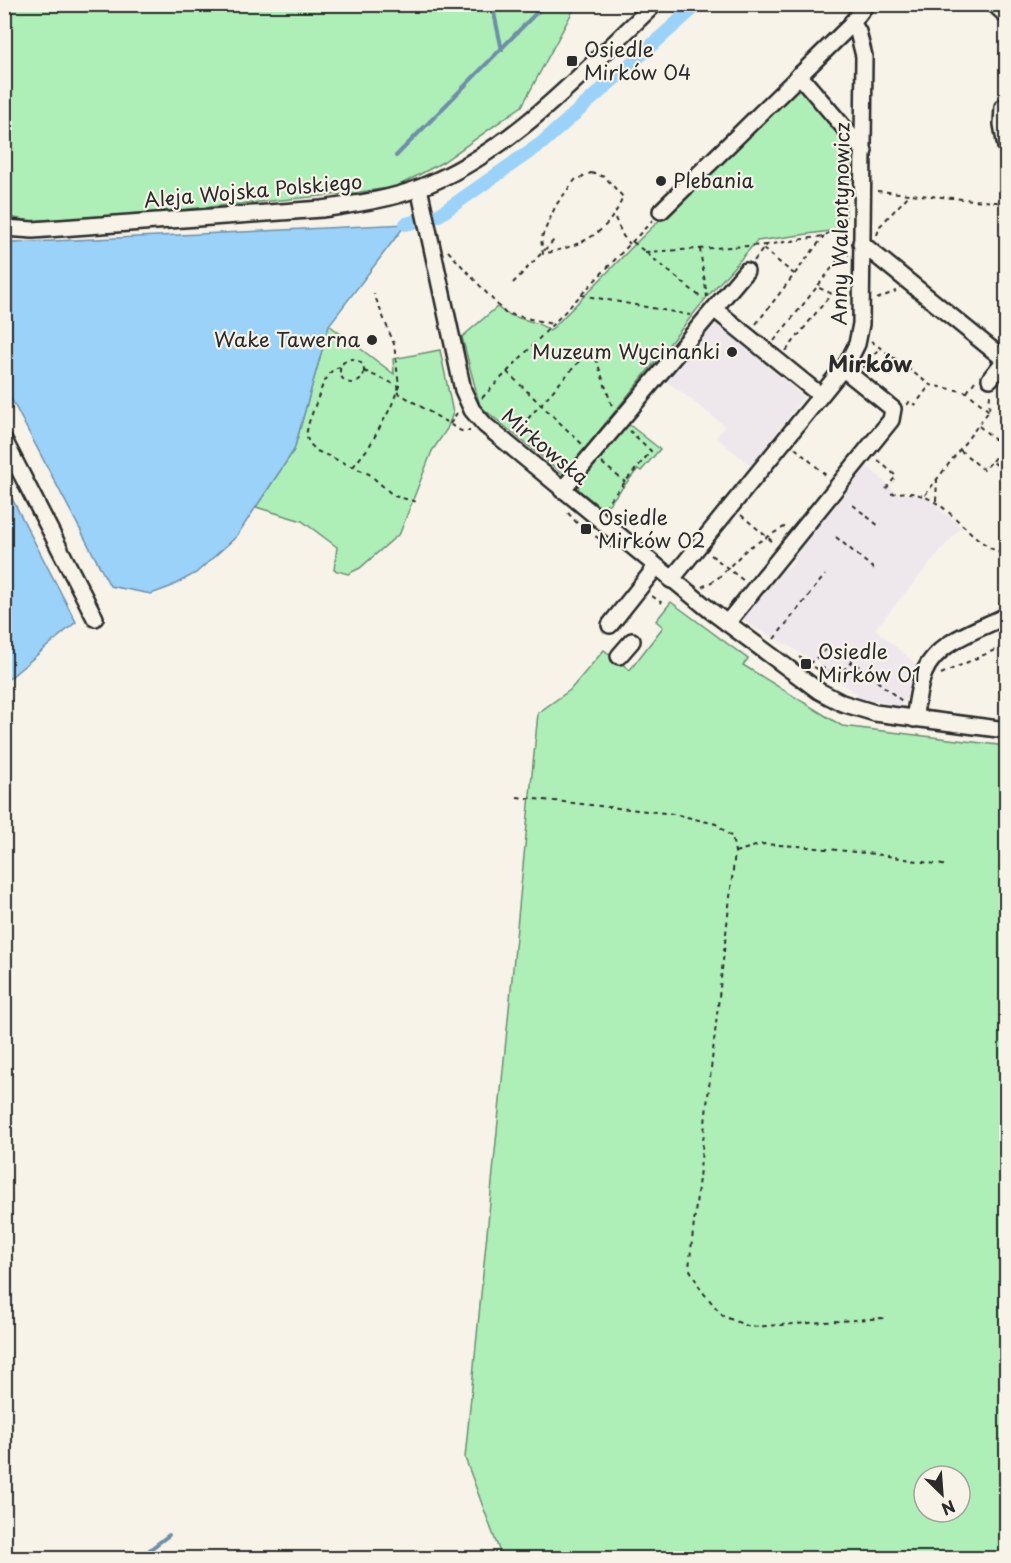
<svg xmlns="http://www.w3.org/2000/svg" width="1011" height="1563" font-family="'Playpen Sans',sans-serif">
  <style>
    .built { fill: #eee8ed }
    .green { fill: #aeefb8; stroke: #6c8d72; stroke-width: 1.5; fill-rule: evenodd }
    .water { fill: #9bd2fa; stroke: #6e8fa7; stroke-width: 1.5 }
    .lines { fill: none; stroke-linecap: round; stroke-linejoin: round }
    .stream { stroke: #6e8fa7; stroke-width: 4 }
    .canal { stroke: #9bd2fa; stroke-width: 14 }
    .minor-casing { stroke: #2b2b2b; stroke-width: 20 }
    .path { stroke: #2b2b2b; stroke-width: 2; stroke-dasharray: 4.5 4.5; stroke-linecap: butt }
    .minor { stroke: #f7f3e8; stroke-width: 15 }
    .poi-dot { fill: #2b2b2b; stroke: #f7f3e8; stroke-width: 2 }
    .labels { text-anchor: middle; stroke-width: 4.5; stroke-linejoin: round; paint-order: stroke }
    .poi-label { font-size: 20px; fill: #2b2b2b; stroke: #f7f3e8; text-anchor: start }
    .street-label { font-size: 20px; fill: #2b2b2b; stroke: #f7f3e8 }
    .quarter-label { font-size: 22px; font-weight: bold; fill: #2b2b2b; stroke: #f7f3e8 }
  </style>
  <rect width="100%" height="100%" fill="#f7f3e8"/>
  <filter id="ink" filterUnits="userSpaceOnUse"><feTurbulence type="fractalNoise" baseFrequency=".0167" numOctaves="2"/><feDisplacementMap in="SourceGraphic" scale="12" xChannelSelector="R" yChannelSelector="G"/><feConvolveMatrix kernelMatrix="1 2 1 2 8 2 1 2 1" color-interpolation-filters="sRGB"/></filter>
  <g filter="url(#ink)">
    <!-- built -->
    <g class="built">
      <path d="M709 320 714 321 804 397 751 466 716 437 725 426 663 378Z"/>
      <path d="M864 463 899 495 912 494 927 498 961 527 875 629 916 664 906 699 899 706 857 697V694L824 671 826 667 745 622 744 618 783 569 790 568 796 560 789 554Z"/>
    </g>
    <!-- green -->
    <g class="green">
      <path d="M4 5 5 4 576 5 522 106 443 162 396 187 353 193 126 215 30 221 5 216Z"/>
      <path d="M795 89H807L856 150 857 178 845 179 846 217 837 219V230L757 241 707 297 564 475 480 406 462 337 497 307C512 321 535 318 550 331L638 241Z"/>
      <path d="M329 325 394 374 393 359 440 350 453 413 447 429 432 451 400 533 360 568 348 574 334 570 337 547 302 521 256 507 294 450Z"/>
      <path d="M627 423 660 449 641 471 638 469 604 510 579 490 578 485Z"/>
      <path d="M671 602 748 659 743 665 842 726 1006 746V1558H502L465 1458 538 713 570 690 604 650 630 670 663 627 656 621ZM924 1476H960V1512H924Z"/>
    </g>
    <!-- water -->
    <g class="water">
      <path d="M406 224 329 325 294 450 236 537 196 573 170 587 151 594 110 586 5 387V248L11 243Z"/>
      <path d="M5 485 76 622 5 682H4Z"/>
    </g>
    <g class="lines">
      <!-- stream -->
      <g class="stream">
        <path d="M492 4 502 50"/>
        <path d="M396 156 545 4"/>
        <path d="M139 1558 169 1535"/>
      </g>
      <!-- canal -->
      <path class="canal" d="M406 224 439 215 542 143 698 4"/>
      <!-- minor casing -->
      <g class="minor-casing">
        <g id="minor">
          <path d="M994 4 1006 15"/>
          <path d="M799 75 864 151"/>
          <path d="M1003 107 1002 124 1006 147"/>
          <path d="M419 188 463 390 472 410 485 425 711 611 819 691 842 703 875 713 1006 730"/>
          <path d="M661 211 850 26 866 4"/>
          <path d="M4 228 33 230 322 209C354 204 388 200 419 188 513 152 584 70 655 4"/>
          <path d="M861 243 1005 360"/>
          <path d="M714 309 746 271"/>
          <path d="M990 379 1006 359"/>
          <path d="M4 440 95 618"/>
          <path d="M562 490 714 309 820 395"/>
          <path d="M671 580 848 362 857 344 861 324 864 56 858 32 852 22"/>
          <path d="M727 623 891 420 893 409 842 368"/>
          <path d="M610 625 656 567"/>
          <path d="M619 656 632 641"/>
          <path d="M914 719C917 704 918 687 924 673 937 641 978 630 1006 616"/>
        </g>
      </g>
      <!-- path -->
      <g class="path">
        <path d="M591 173 605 177 623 197C607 236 581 245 543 254L541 239 556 205 575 180Z"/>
        <path d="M877 191 1006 203"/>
        <path d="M615 218 623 236 630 244"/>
        <path d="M877 235 880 226 910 194"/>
        <path d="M633 242 703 299"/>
        <path d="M700 249 707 297"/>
        <path d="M763 249 794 274"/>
        <path d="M448 251 505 313 552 324"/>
        <path d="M645 252 766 245"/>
        <path d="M754 261 766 245 824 236 830 232 847 233"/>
        <path d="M513 283 556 238"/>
        <path d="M581 295 690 315"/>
        <path d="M877 299 896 291"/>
        <path d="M848 301 817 287 842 255H849"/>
        <path d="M756 324 824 236"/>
        <path d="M774 341 817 287"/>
        <path d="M871 341 930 385 967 392 989 411"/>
        <path d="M786 351 831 294"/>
        <circle cx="352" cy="371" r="12"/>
        <path d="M340 367 333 369 323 384 309 422 306 435 309 443 317 451 369 474 394 496 418 502"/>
        <path d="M863 368 880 347"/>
        <path d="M364 371 399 386"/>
        <path d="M507 372 583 445"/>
        <path d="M397 392 461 431H470"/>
        <path d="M967 392 975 381"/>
        <path d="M482 398 653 220"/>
        <path d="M907 405 910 401 915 405 930 385"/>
        <path d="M450 424 457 413"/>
        <path d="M979 426 1006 449"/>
        <path d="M516 432 592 347 612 406"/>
        <path d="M795 448 827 476"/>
        <path d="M960 450 984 470 992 461 1006 473"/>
        <path d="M878 460 896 476 886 489"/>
        <path d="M992 461 1003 447"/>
        <path d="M602 463 625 482"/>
        <path d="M353 467 369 447 391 407 399 386 394 344 374 294"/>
        <path d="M891 494C944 483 962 541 1006 555"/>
        <path d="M925 495 989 411 990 393"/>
        <path d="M936 501 937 480"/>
        <path d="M853 505 880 527"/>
        <path d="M604 507 651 451 630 431"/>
        <path d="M568 513 577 523 612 548"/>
        <path d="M741 515 773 542"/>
        <path d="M836 537 874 569"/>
        <path d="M711 555 744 581"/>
        <path d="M702 587 717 579 748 548 786 526"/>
        <path d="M652 596 662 603"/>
        <path d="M774 639 825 575"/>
        <path d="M799 657 819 670 821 667 838 676 852 661 902 701"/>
        <path d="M809 664 828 648 834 651"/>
        <path d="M941 674 1006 645"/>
        <path d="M517 797 674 814 716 824 732 837 735 852 689 1268 701 1290 723 1316 750 1327 884 1318"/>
        <path d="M735 852 763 844 798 846 875 854 948 866"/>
      </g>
      <!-- minor -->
      <use href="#minor" class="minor"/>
    </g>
  </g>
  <!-- markers -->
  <g class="poi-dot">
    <rect x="566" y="55" width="12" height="12" rx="3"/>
    <circle cx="661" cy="181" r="6"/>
    <circle cx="372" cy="340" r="6"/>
    <circle cx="732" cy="352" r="6"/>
    <rect x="580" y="523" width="12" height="12" rx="3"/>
    <rect x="800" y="658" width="12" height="12" rx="3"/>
  </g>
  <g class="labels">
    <!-- poi labels -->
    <g class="poi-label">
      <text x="584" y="57">Osiedle<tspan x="584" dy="23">Mirków 04</tspan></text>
      <text x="673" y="188">Plebania</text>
      <text x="360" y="347" text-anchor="end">Wake Tawerna</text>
      <text x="720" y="359" text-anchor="end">Muzeum Wycinanki</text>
      <text x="598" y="525">Osiedle<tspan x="598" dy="23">Mirków 02</tspan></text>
      <text x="818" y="659">Osiedle<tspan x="818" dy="23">Mirków 01</tspan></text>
    </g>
    <!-- street labels -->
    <g class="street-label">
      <text transform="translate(253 191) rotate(-5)" y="7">Aleja Wojska Polskiego</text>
      <text transform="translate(841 224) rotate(-89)" y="7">Anny Walentynowicz</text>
      <text transform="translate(545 447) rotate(40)" y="7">Mirkowska</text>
    </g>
    <!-- quarter labels -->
    <g class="quarter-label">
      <text x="870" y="372">Mirków</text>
    </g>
  </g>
  <!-- margin -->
  <rect width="1011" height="1563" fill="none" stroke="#f7f3e8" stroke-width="24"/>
  <rect x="12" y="12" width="987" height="1539" fill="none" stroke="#2b2b2b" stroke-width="2" filter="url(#ink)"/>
  <!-- north arrow -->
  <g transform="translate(942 1494) rotate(155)"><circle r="28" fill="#f7f3e8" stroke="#a5a39c" stroke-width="1.5"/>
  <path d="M0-4.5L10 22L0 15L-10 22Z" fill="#2b2b2b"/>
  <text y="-9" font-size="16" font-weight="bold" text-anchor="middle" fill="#2b2b2b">N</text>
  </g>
</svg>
